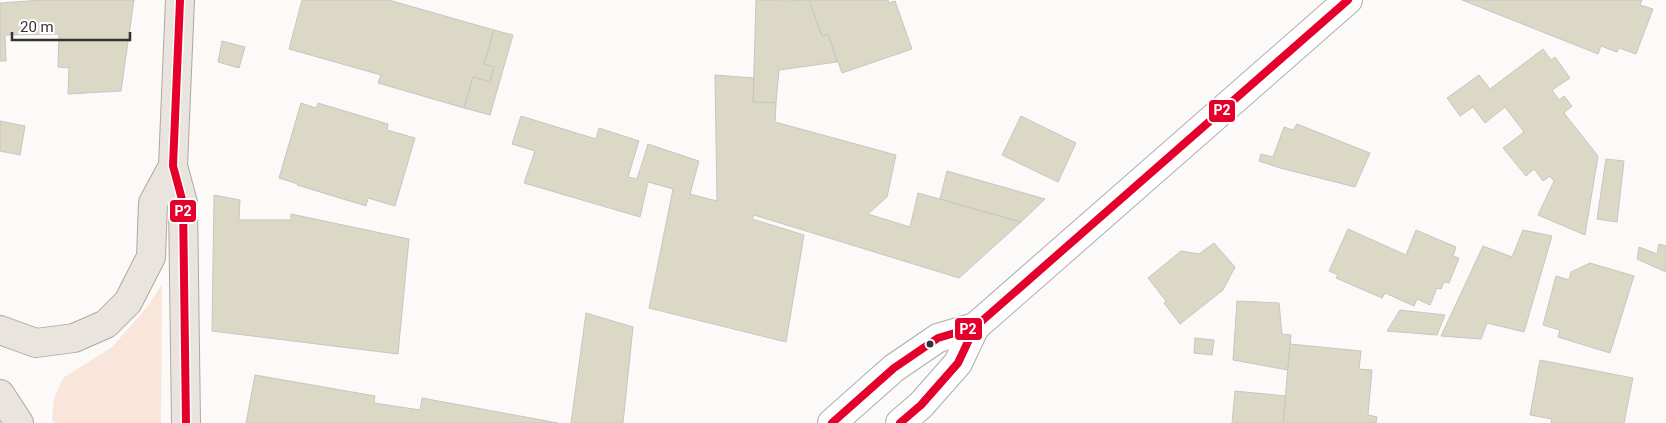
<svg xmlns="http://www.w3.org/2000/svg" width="1666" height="423" font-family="Roboto,sans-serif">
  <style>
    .green { fill: #fae5db }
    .building { fill: #dbd8c5; stroke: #c6c6c4 }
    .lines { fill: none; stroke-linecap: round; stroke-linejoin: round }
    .tertiary-casing { stroke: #aeadac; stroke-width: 30 }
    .primary-casing { stroke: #b1a79d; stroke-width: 30 }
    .tertiary { stroke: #fefefe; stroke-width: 28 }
    .primary { stroke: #e9e4de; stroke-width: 28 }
    .bus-1-casing { stroke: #fff; stroke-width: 11 }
    .bus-1 { stroke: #e4002b; stroke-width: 8 }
    .bus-dot { fill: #343332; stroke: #fff; stroke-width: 2 }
    .line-badge { stroke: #fff; stroke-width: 2 }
    .badge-label { font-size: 14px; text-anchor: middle; font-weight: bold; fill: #fff }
  </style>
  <rect width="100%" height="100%" fill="#fbfaf8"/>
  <!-- green -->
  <path class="green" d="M162 284 161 423H54L52 419 54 398 63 378 112 347 148 306Z"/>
  <!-- building -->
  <g class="building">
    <path d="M42 0H134L121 91 68 94 69 68 58 67 59 34 5 35 6 61H0V3Z"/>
    <path d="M302 0H389L494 30 484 64 494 67 490 82 473 77 464 108 378 83 381 75 289 49Z"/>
    <path d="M756 0H783V1L809 0 822 36 828 34 837 62 779 70 776 103 753 102Z"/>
    <path d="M809 0H888L889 3 895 1 912 49 842 73 828 34 822 36Z"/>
    <path d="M1462 0H1642L1640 5 1653 9 1636 54 1619 48 1617 52 1601 46 1598 54Z"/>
    <path d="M494 30 513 35 490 115 464 108 473 77 490 82 494 67 484 64Z"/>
    <path d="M222 41 245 47 239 68 218 62Z"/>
    <path d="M1543 49 1551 60 1555 57 1570 78 1552 90 1559 100 1564 96 1572 106 1564 113 1598 156 1585 235 1538 215 1554 181 1550 176 1543 181 1534 169 1526 176 1503 148 1524 132 1505 107 1485 123 1473 107 1460 116 1447 98 1479 75 1490 89Z"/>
    <path d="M715 75 754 78 753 102 776 103 775 122 896 155 887 197 868 214 910 227 918 193 1021 222 959 278 754 215 752 219 804 235 786 342 649 308 673 189 648 182 640 217 524 183 535 151 512 144 521 116 596 139 599 128 639 141 628 177 637 179 648 144 699 161 690 194 717 201Z"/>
    <path d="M301 103 316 108 318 103 388 124 387 130 415 138 395 206 368 198 366 206 297 185 298 184 279 178Z"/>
    <path d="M1021 116 1076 143 1058 182 1002 155Z"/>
    <path d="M0 121 25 126 20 155 0 151Z"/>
    <path d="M1297 124 1370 153 1355 187 1280 168 1259 161 1261 154 1273 157 1284 127 1293 130Z"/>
    <path d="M1606 159 1624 161 1617 222 1597 219Z"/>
    <path d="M947 171 1045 199 1021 222 940 199Z"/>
    <path d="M214 195 240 200 239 220H291V214L409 239 398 354 212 331Z"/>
    <path d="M1348 229 1406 255 1416 230 1456 247 1453 256 1459 258 1449 283 1444 282 1441 289 1437 288 1430 305 1417 299 1414 306 1385 293 1382 298 1336 278 1338 275 1329 271Z"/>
    <path d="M1523 230 1552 236 1524 332 1487 323 1481 339 1441 336 1483 246 1512 257Z"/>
    <path d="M1214 243 1235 267 1223 290 1180 324 1164 303 1166 301 1148 278 1181 251 1199 254Z"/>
    <path d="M1659 244 1666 246V272L1637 259 1639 247 1657 254Z"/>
    <path d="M1590 263 1634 276 1610 353 1558 337 1560 330 1543 325 1556 276 1569 280 1571 272Z"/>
    <path d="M1237 301 1279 303 1282 334 1291 335 1288 370 1233 360Z"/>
    <path d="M1400 310 1445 315 1437 335 1387 331Z"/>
    <path d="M586 313 633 327 623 423H571Z"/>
    <path d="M1195 338 1214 340 1212 355 1194 353Z"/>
    <path d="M1290 344 1361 351 1359 369 1372 370 1368 415 1377 417 1376 423H1283Z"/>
    <path d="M1540 360 1633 378 1624 423H1551L1552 419 1530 415Z"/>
    <path d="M255 375 375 396 374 403 420 410 422 398 558 423H246Z"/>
    <path d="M1235 391 1286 396 1283 423H1232Z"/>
  </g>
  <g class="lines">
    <!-- tertiary casing -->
    <g class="tertiary-casing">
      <g id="tertiary">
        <path d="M832 423 894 368 938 338 975 327"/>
        <path d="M900 423 921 405 958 363 975 327 1348 0"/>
      </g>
    </g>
    <!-- primary casing -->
    <g class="primary-casing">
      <g id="primary">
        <path d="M173 166 183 203 186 423"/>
        <path d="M0 330 36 343 74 338 106 324 128 302 151 257 153 203 173 166 180 0"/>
        <path d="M0 394 19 423"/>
      </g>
    </g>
    <!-- tertiary -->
    <use href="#tertiary" class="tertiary"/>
    <!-- primary -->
    <use href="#primary" class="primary"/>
    <!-- bus-1 casing -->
    <g class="bus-1-casing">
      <g id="bus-1">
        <path d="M180 0 173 166 183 203 186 423"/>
        <path d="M832 423 894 368 938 338 975 327 1348 0"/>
        <path d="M900 423 921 405 958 363 973 331"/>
      </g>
    </g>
    <!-- bus-1 -->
    <use href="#bus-1" class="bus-1"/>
  </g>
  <!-- markers -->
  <circle class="bus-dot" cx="930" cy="344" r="4.5"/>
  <g class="line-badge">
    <rect x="1208" y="99" width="28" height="24" rx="5" fill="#e4002b"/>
    <rect x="169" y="199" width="28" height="24" rx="5" fill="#e4002b"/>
    <rect x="954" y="317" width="29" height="24" rx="5" fill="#e4002b"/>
  </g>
  <g class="badge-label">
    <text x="1222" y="115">P2</text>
    <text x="183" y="216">P2</text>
    <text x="968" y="334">P2</text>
  </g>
  <!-- scale -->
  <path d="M12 32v8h118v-8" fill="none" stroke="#343332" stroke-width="2.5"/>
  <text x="20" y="32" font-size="15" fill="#343332" stroke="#ffffff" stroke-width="4" paint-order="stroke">20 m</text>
</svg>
